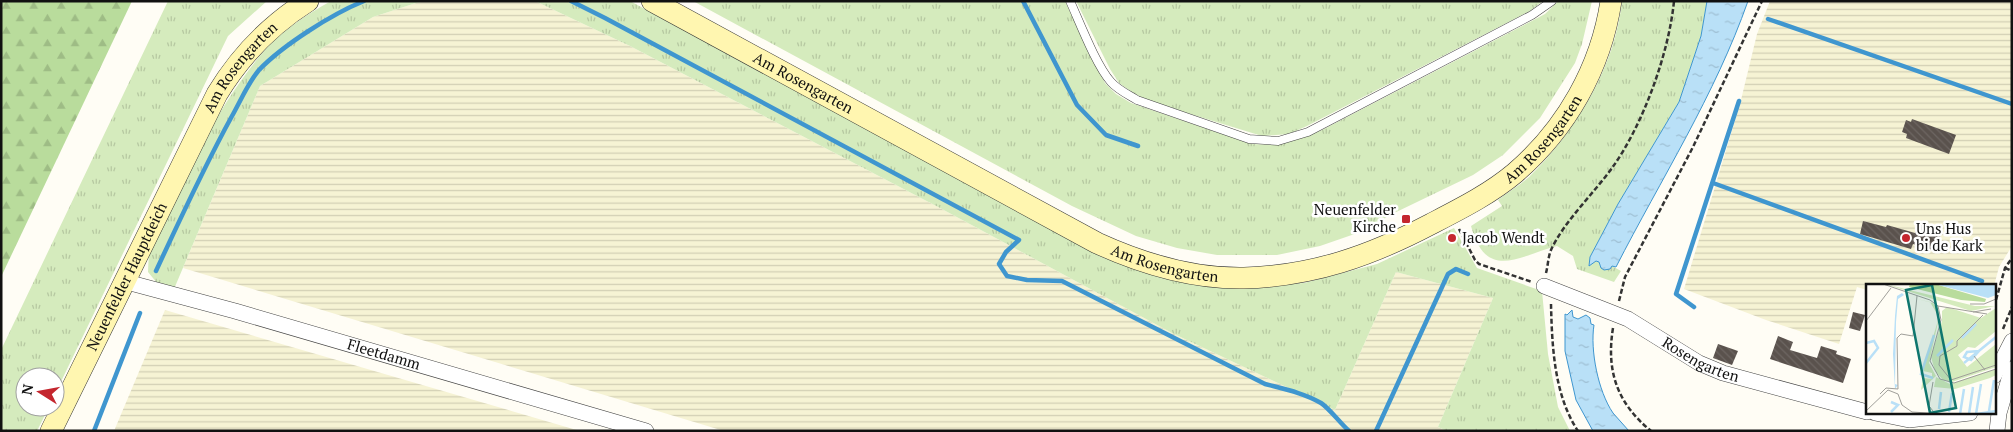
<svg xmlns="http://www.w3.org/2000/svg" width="2013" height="432" font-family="'PT Serif',serif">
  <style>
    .farmland { fill: url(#farmland-rules) }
    .grass { fill: url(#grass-tufts) }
    .forest { fill: url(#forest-firs) }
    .water { fill: url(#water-ripples); stroke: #3f96cf }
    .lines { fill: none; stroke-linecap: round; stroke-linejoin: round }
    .stream { stroke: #3f96cf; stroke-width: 4.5 }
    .building { fill: url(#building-back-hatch) }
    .lane-casing { stroke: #444; stroke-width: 9 }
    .street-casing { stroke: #444; stroke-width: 16 }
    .secondary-casing { stroke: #333; stroke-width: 22 }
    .path { stroke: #333; stroke-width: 2.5; stroke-dasharray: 5 2.5; stroke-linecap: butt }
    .lane { stroke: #fff; stroke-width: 8 }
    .street { stroke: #fff; stroke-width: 15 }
    .secondary { stroke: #fff6b0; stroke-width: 21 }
    .poi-dot { fill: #c4262e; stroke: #fff; stroke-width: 2 }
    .labels { text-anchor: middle; stroke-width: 5; stroke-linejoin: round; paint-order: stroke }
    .street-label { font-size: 15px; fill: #111; stroke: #fff }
    .poi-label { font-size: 15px; fill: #111; stroke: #fff; text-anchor: start }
    .inset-river { fill: none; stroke: #b9e0f7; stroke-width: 2.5 }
    .inset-road { fill: none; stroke: #a09f9a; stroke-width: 1 }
    .view { fill: #0f766e; fill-opacity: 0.15; stroke: #0f766e; stroke-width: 2.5 }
    .inset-edge { fill: none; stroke: #111; stroke-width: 2.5 }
  </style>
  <defs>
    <pattern id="farmland-rules" width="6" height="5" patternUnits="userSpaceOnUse" patternTransform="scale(1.25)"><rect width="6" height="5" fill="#f6f3d4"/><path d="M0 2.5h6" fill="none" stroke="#d2cfb5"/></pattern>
    <pattern id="grass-tufts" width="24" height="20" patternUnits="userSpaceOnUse" patternTransform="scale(1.25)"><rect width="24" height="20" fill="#d5ebbd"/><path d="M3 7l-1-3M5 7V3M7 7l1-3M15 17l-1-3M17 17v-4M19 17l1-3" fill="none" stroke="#b6c8a1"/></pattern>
    <pattern id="forest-firs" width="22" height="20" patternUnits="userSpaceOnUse" patternTransform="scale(1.25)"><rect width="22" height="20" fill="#b9dc9c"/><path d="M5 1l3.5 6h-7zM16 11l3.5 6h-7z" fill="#9ebc85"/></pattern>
    <pattern id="water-ripples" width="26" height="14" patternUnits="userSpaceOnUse" patternTransform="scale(1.25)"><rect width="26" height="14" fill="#b9e0f7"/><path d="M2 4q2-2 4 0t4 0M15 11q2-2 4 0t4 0" fill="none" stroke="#9ebfd3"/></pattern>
    <pattern id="building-back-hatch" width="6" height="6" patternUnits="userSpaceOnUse" patternTransform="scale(1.25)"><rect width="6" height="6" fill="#5a524d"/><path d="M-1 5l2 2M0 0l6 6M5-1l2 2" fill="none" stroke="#6d6662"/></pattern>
  </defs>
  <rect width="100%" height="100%" fill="#fffdf5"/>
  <!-- farmland -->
  <g class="farmland">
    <path d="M426 1H535L630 46 940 208 1172 333 1335 410 1396 272 1493 298 1438 427 1447 431H724L183 268 260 86 373 17 416 3Z"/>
    <path d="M1770 1H2012V246L1999 267 1994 286H1867V290L1857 287 1839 344 1766 320 1684 289 1740 104 1757 34Z"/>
    <path d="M165 310 580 431H114Z"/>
  </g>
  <!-- grass -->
  <g class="grass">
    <path d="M168 1H267L228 36 55 394V377H25V407H49L37 431H1V350Z"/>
    <path d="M331 1H426L416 3 373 17 260 86 174 289 157 283 148 272 149 250C182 184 212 114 259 57 278 33 304 16 331 1Z"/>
    <path d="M535 1H630L1094 251 1269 285 1304 283 1377 264 1454 228 1477 268 1542 291 1548 354 1558 407 1570 431H1447L1438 427 1493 298 1396 272 1335 410 1172 333 940 208 630 46Z"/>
    <path d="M693 1H1065L1105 83 1116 94 1131 103 1252 144C1281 146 1296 140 1322 130L1545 14 1558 1H1592L1582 44 1575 63 1540 118 1503 155 1473 175 1388 216 1372 228 1320 246 1277 255H1217L1177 248 1136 236 1072 206Z"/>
    <path d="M1076 1H1543L1530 11 1307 126 1289 134 1262 136 1151 102 1133 93 1119 83 1110 69Z"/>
    <path d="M1622 1H1707L1701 36 1679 102 1618 204 1590 257 1589 266 1595 261 1599 262 1601 268 1612 266 1621 271 1614 282 1577 269 1573 256 1557 246C1519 256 1486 282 1471 226L1502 206 1498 200C1508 192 1520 185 1529 177 1576 131 1615 67 1622 1Z"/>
  </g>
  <!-- forest -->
  <path class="forest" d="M1 1H132L1 277Z"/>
  <!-- water -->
  <g class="water">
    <path d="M1707 1H1748C1715 95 1661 179 1616 267L1612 266 1610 269 1604 270 1601 268 1599 262 1596 261 1589 266 1590 257 1618 204 1679 102 1701 36Z"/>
    <path d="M1572 310 1573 317 1578 319 1586 315 1590 318 1591 324 1594 325C1590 350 1598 391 1613 413 1618 419 1624 425 1629 431H1593L1576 400 1565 351V314L1567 315Z"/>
  </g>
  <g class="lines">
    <!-- stream -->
    <g class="stream">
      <path d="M571 1 605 18 1019 240 1006 252 999 264 1007 276 1027 280 1062 281 1265 384C1284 389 1304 393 1321 403 1329 408 1340 423 1349 431"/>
      <path d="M1023 1 1077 105 1106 135 1138 146"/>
      <path d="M1768 19 2012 104"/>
      <path d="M1713 183 1982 281"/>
      <path d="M156 271C180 219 204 167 232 116 240 102 248 83 259 70 283 45 332 14 364 1"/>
      <path d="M1694 307 1676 294 1739 101"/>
      <path d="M94 431 140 313"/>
      <path d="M1376 431 1448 274 1456 269 1468 274"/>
    </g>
  </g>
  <!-- building -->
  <g class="building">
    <path d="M1912 119 1956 135 1949 154 1906 138 1907 134 1902 132 1906 120 1911 122Z"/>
    <path d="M1863 221 1886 227 1887 225 1915 233 1916 230 1918 231 1920 224 1942 231 1935 251 1913 244 1911 249 1860 234Z"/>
    <path d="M1853 312 1865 315 1860 331 1849 328Z"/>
    <path d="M1778 336 1793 342 1790 350 1817 358 1821 346 1837 351 1836 354 1851 359 1843 383 1770 359Z"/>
    <path d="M1718 344 1738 351 1732 365 1713 358Z"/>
  </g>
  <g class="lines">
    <!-- lane casing -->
    <g class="lane-casing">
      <path id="lane" d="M1070 1C1080 23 1096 65 1111 82 1118 90 1129 95 1137 100L1249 139 1278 141 1308 132 1532 15 1552 1"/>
    </g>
    <!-- street casing -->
    <g class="street-casing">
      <g id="street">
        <path id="s1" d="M123 281 235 311 646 431"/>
        <path id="s2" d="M1544 286 1628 319 1699 363 1723 373 1867 412"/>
        <path d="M1994 376 2012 341"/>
        <path d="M1875 413 1909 420 1970 413"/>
        <path d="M1997 431 1999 413 2012 369"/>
      </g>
    </g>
    <!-- secondary casing -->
    <g class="secondary-casing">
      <g id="secondary">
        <path id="s3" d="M652 1 1097 243C1143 264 1193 279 1244 278 1313 276 1370 256 1431 224 1460 209 1490 194 1515 173 1566 129 1601 68 1611 1"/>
        <path id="s4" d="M51 431 217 94C240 56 270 25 308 1"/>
      </g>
    </g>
    <!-- path -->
    <g class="path">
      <path d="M1459 229 1475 260 1479 264 1532 282"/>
      <path d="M2005 268 2012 271"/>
      <path d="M1546 273C1548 266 1548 257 1551 250 1563 223 1594 193 1612 168 1643 125 1669 53 1674 1"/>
      <path d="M1619 301 1625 277 1693 147 1762 1"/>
      <path d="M1551 304C1552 346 1554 395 1578 431"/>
      <path d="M1994 307 2005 268 2012 258"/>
      <path d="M1613 328C1606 371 1617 403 1651 431"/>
      <path d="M2003 329 2012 307"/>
    </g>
    <!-- lane -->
    <use href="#lane" class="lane"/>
    <!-- street -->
    <use href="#street" class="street"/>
    <!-- secondary -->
    <use href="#secondary" class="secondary"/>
  </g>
  <!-- markers -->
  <g class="poi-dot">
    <rect x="1401" y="214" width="10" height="10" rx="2.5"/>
    <circle cx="1452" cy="238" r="5"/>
    <circle cx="1906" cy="238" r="5"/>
  </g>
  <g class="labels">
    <!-- street labels -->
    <g class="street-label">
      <text dy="5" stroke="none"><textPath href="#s4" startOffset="411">Am Rosengarten</textPath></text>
      <text dy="5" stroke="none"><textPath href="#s3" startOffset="172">Am Rosengarten</textPath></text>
      <text dy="5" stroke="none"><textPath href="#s3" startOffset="998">Am Rosengarten</textPath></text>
      <text dy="5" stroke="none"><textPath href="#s3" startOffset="578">Am Rosengarten</textPath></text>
      <text dy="5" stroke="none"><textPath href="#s4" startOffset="172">Neuenfelder Hauptdeich</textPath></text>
      <text dy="5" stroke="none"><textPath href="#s1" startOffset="271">Fleetdamm</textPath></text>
      <text dy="5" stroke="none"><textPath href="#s2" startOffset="174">Rosengarten</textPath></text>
    </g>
    <!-- poi labels -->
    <g class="poi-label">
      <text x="1396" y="215" text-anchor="end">Neuenfelder<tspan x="1396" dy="17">Kirche</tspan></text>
      <text x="1916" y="234">Uns Hus<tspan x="1916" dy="17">bi de Kark</tspan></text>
      <text x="1462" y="243">Jacob Wendt</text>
    </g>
  </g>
  <!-- overview -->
  <g transform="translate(1866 284)">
    <rect width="130" height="130" fill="#fffdf5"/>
    <path d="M19 0 109 22H129L105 27ZM51 15 67 19 74 29 63 79 70 92 55 106 57 94 66 95V89L57 87 73 33 64 18ZM81 23 115 34 130 24V47L109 64 102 63 92 71 101 83 130 60V83L86 98 77 96 69 87 65 73 76 37V27ZM130 85V91L124 94 89 105 68 103 70 93 84 100Z" fill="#d5ebbd"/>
    <path d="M44 0H69L120 15 119 18 95 16 43 3Z" fill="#b9dc9c"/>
    <path d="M69 0H130V11L122 14ZM36 9 38 11 32 15 30 38 29 100 32 101 29 105 27 70 29 32 31 12Z" fill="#b9e0f7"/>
    <path class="inset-river" d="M96 54 110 40M0 59 8 57 12 64 0 79M113 67 105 76 98 73 101 68 113 67M71 72 87 56M98 79 130 53M67 94 55 90 68 51M25 118 32 121 25 128M73 125 75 108M123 127 128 96M83 128 86 109M94 130 98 105M103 130 107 103M110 130 115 100M111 130 130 127"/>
    <path class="inset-road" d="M17 0 64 16 72 22 75 36 64 77 74 95 88 99 130 85M104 20H118L130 15M72 22 121 30M107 28 125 25M0 37 25 4M91 62 74 72 73 81 85 96 130 81M91 62V57L117 31M108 72 119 86M67 98 63 122 67 127M14 110 20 104 32 105 31 54 35 50 47 52 51 12M0 127 22 106 32 110 36 121 46 128 77 130"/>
    <path class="view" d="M66 1 90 124 64 129 40 6Z"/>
    <rect width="130" height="130" class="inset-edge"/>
  </g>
  <!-- border -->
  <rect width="2013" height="432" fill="none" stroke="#111111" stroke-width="5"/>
  <!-- north arrow -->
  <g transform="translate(40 392) rotate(281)"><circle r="24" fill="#ffffff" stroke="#a0a0a0"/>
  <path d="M0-4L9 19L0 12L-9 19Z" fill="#c4262e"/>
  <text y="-8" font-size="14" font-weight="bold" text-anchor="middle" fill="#111111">N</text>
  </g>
</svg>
